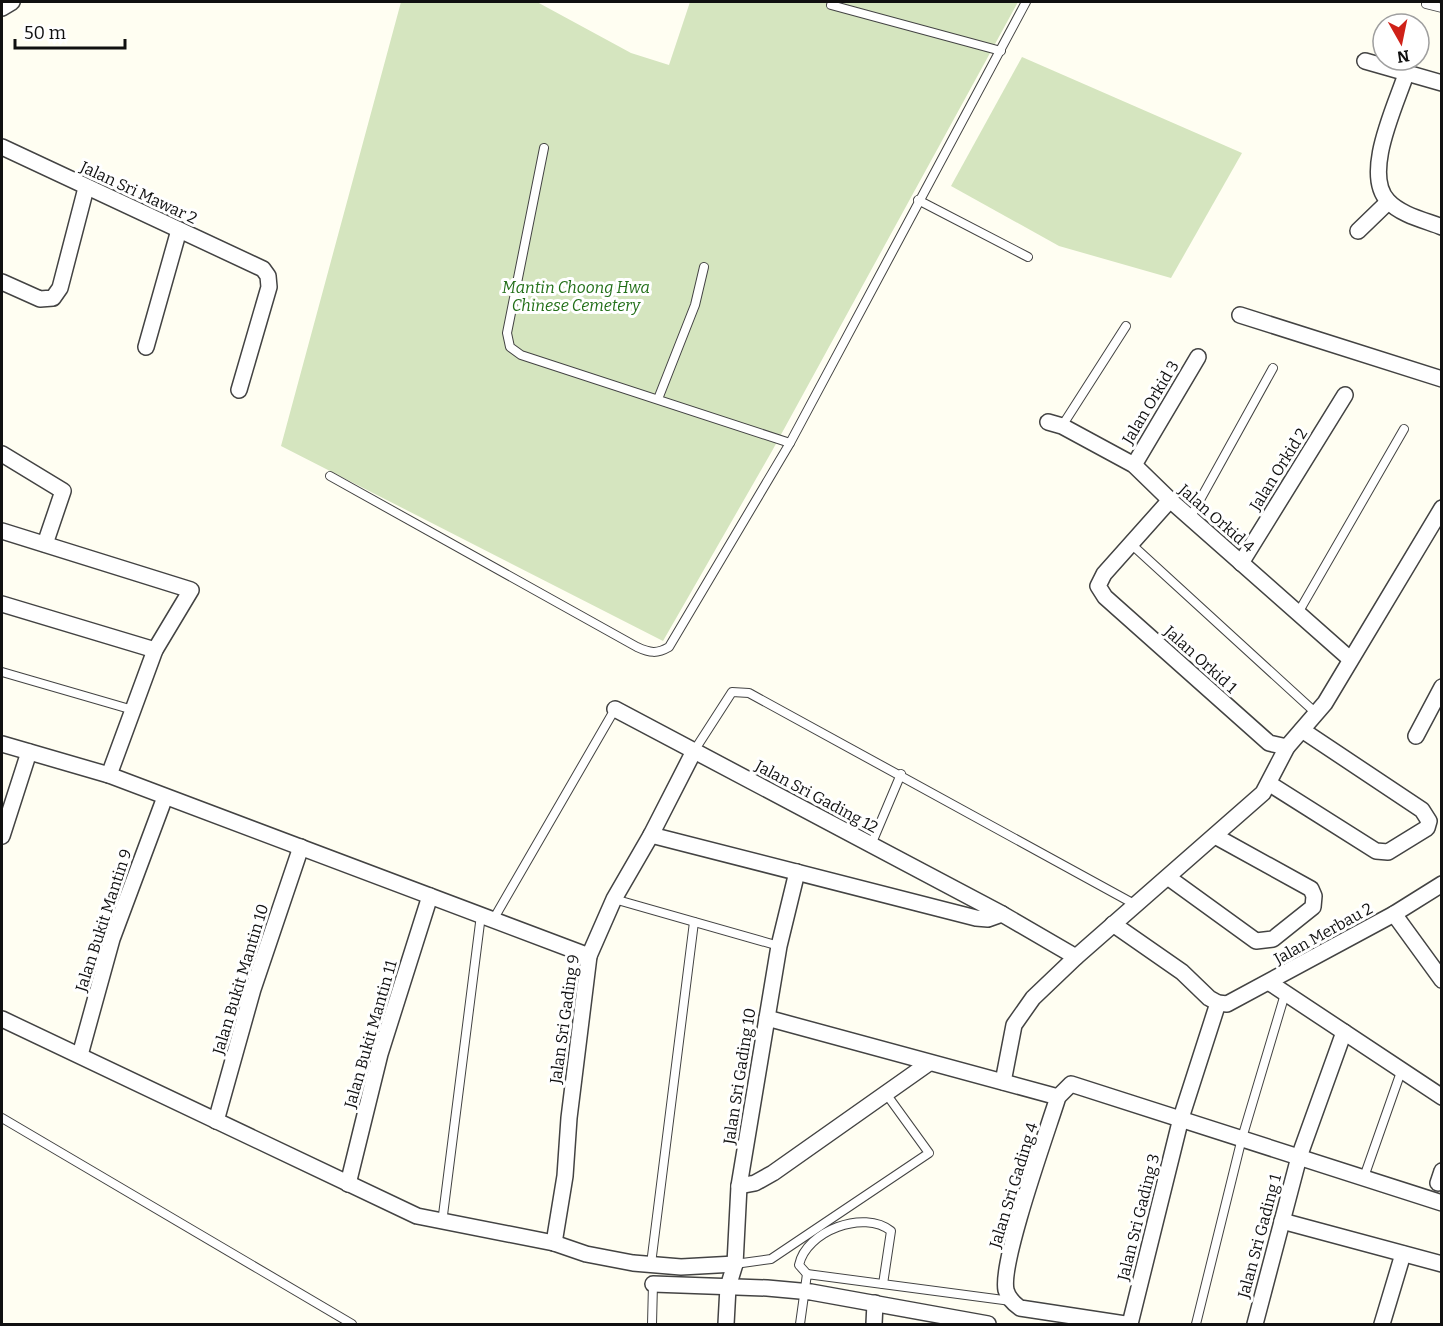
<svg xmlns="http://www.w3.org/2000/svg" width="1443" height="1326" font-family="Bitter,serif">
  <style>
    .cemetery { fill: #d5e5bf }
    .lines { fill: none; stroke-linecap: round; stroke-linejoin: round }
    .service-casing { stroke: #434343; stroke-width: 10 }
    .minor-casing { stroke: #434343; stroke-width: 18 }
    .service { stroke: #fff; stroke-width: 8 }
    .minor { stroke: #fff; stroke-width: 15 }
    .labels { text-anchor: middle; stroke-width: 6; stroke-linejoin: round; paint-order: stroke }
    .street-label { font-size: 16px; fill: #101010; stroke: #fff }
    .park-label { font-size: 16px; font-style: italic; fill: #226f18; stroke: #fff }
  </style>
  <rect width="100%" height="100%" fill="#fffef2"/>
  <!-- cemetery -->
  <g class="cemetery">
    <path d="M401 2H537L631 53 669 65 690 2H1018L772 451 663 641 281 446Z"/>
    <path d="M1022 57 1242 153 1171 278 1059 246 951 186Z"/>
  </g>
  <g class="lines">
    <!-- service casing -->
    <g class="service-casing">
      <g id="service">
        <path d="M1426 4 1442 8"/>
        <path d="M831 5 1001 51"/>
        <path d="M544 148 507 333 510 347 521 355 790 443"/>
        <path d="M918 200 1028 257"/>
        <path d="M658 399 695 305 704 267"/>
        <path d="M1062 426 1126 326"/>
        <path d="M330 476 637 647C650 653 657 654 669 647L790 443 1026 2"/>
        <path d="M1190 518 1273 368"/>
        <path d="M1130 543 1317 714"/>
        <path d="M1298 613 1404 429"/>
        <path d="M2 672 133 710"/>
        <path d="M694 751 732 692 749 693 1136 905"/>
        <path d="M871 845 901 774"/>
        <path d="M614 899 779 946"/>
        <path d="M493 920 615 709"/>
        <path d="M2 1118 352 1324"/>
        <path d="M1364 1177 1402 1069"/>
        <path d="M442 1223 481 915"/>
        <path d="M651 1264 694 922"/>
        <path d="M735 1264 771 1259 929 1153 887 1095"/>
        <path d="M807 1274 799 1265C806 1231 864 1209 891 1231L883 1284"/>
        <path d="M652 1324 653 1284"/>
        <path d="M800 1324 807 1274 1011 1301"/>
        <path d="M1196 1324 1242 1138 1285 994"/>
      </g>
    </g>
    <!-- minor casing -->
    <g class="minor-casing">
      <g id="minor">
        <path d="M2 8 12 2"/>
        <path d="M1365 61 1442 83"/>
        <path d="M1406 74C1396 105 1362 174 1388 201 1401 215 1424 220 1442 227"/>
        <path d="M2 147 263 269 268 276 269 287 239 390"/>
        <path d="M1358 231 1388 202"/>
        <path d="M2 282 40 299 53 298 60 288 86 188"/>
        <path d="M1240 315 1442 379"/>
        <path d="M146 347 179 230"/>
        <path d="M1048 422 1062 426 1134 465 1170 500 1350 659"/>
        <path d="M2 454 63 491 45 544"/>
        <path d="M1134 465 1198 357"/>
        <path d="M1170 500 1104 574 1098 586 1105 597 1269 743 1287 747"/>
        <path d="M2 531 191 590 155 650 109 775"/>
        <path d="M1241 563 1345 395"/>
        <path d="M2 604 155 650"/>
        <path d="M615 709 1002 914 1076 957"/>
        <path d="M1416 736 1442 687"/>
        <path d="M2 744 109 775 589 956"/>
        <path d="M1270 784 1376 851 1388 852 1427 828 1429 821 1422 810 1302 730"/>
        <path d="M651 835 976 918 988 919 1002 914"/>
        <path d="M2 836 29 752"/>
        <path d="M1169 878 1256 941 1273 939 1313 907 1314 896 1311 889 1215 836"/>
        <path d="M1394 914 1442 980"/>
        <path d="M1113 924 1182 972 1209 998 1218 1003 1227 1004 1394 914 1442 884"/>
        <path d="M1270 983 1442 1097"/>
        <path d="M767 1018 1058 1097"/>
        <path d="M2 1019 417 1216 554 1243 586 1254 633 1263 681 1267 735 1264"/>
        <path d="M80 1055 112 939 165 797"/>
        <path d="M1003 1082 1014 1025 1033 998 1076 957 1263 793 1287 747 1325 703 1442 508"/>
        <path d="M216 1121 253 989 301 847"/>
        <path d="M1438 1183 1442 1171"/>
        <path d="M348 1184 380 1054 430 896"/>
        <path d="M739 1186 755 1183 773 1173 929 1063"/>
        <path d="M1282 1221 1442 1264"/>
        <path d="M554 1243 565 1176 569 1118 589 956 614 899 651 835 694 751"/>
        <path d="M653 1284 767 1288 811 1292 988 1324"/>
        <path d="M726 1324 728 1287 735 1264 739 1186 779 946 797 872"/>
        <path d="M874 1324 875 1303"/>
        <path d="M1125 1324 1020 1308C1013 1303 1008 1298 1006 1290 1000 1262 1047 1132 1058 1097L1071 1084 1442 1203"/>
        <path d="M1130 1324 1181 1118 1218 1003"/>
        <path d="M1255 1324 1299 1157 1344 1032"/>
        <path d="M1382 1324 1403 1254"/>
      </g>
    </g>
    <!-- service -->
    <use href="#service" class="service"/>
    <!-- minor -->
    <use href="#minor" class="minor"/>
  </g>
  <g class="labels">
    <!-- street labels -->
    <g class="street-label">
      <text transform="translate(139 192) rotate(25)" y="6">Jalan Sri Mawar 2</text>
      <text transform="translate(1150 402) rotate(-59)" y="6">Jalan Orkid 3</text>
      <text transform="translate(1278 469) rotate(-58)" y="6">Jalan Orkid 2</text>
      <text transform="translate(1217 518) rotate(41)" y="6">Jalan Orkid 4</text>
      <text transform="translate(1201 659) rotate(42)" y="6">Jalan Orkid 1</text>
      <text transform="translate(817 796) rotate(28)" y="6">Jalan Sri Gading 12</text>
      <text transform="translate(103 920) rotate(-72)" y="6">Jalan Bukit Mantin 9</text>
      <text transform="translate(1323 933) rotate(-29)" y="6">Jalan Merbau 2</text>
      <text transform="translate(240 979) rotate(-73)" y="6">Jalan Bukit Mantin 10</text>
      <text transform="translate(564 1019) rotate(-82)" y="6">Jalan Sri Gading 9</text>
      <text transform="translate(370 1034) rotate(-74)" y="6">Jalan Bukit Mantin 11</text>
      <text transform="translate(739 1076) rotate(-81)" y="6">Jalan Sri Gading 10</text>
      <text transform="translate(1013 1185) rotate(-73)" y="6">Jalan Sri Gading 4</text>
      <text transform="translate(1138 1217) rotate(-76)" y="6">Jalan Sri Gading 3</text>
      <text transform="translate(1259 1236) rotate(-75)" y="6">Jalan Sri Gading 1</text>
    </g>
    <!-- park labels -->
    <g class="park-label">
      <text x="576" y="293">Mantin Choong Hwa<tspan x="576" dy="18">Chinese Cemetery</tspan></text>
    </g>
  </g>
  <!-- border -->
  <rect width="1443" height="1326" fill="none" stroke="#101010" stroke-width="6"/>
  <!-- north arrow -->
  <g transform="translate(1401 42) rotate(171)"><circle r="28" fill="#ffffff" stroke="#9f9f9f" stroke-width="1.5"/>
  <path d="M0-4.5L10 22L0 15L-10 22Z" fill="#cf2118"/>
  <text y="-9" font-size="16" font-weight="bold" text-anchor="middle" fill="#101010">N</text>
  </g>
  <!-- scale -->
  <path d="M15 39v9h110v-9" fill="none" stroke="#101010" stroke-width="3"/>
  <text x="24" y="39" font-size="18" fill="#101010" stroke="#ffffff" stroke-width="4.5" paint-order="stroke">50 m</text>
</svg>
